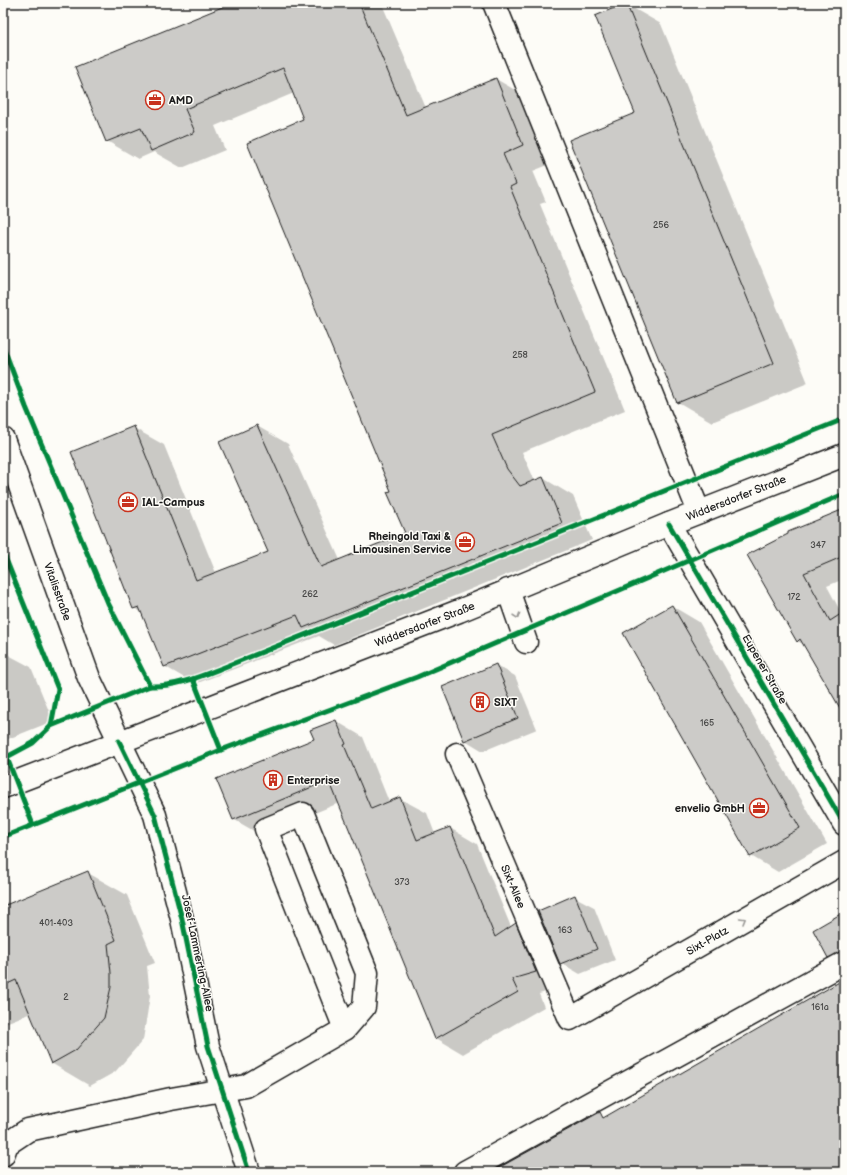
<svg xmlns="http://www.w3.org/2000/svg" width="847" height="1175" font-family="'Balsamiq Sans',sans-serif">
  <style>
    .shadow { fill: #0003 }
    .building { fill: #cccbc8; stroke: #1c1c1c }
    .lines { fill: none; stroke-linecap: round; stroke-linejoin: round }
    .minor-casing { stroke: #1c1c1c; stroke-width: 25 }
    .major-casing { stroke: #1c1c1c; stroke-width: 25 }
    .path { stroke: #1c1c1c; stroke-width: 2.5; stroke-dasharray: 1 3; stroke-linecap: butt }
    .minor { stroke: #fdfcf7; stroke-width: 22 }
    .major { stroke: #fdfcf7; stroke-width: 22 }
    .cycleway-casing { stroke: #fdfcf7; stroke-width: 8 }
    .cycleway { stroke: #00873e; stroke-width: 5 }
    .oneway { stroke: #989794 }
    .labels { text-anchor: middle; stroke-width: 3; stroke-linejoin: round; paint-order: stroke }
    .number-label { font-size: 9px; fill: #484847 }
    .poi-label { font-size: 11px; font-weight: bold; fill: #1c1c1c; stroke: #fdfcf7; text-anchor: start }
    .street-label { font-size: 11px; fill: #1c1c1c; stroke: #fdfcf7 }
  </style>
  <rect width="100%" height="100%" fill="#fdfcf7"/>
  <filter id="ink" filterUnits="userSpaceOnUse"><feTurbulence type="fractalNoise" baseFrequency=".025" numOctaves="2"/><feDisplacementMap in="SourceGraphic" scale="8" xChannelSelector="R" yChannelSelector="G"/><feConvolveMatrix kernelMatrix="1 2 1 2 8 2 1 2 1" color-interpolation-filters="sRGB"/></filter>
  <g filter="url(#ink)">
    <!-- shadow -->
    <g class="shadow">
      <path d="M235 3H385L382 4 426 108 496 79 527 97 553 163 533 171 546 202 540 204 625 410 522 452 535 481 543 478 573 496 592 540 334 645 319 636 195 684 164 666 143 613 134 608V428L164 445 216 573 269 552 257 426 288 444 340 560 406 533 392 492 305 120 294 93 215 126 225 150 182 168 154 152 138 159 107 141Z"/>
      <path d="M626 4 661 24 808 383 712 422 678 402 636 114Z"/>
      <path d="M844 511V579L827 586 844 618V712L805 645 797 641 749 556Z"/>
      <path d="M672 606 699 622 827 844 778 872 751 856 624 633Z"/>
      <path d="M3 652 31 667 53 721 3 741Z"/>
      <path d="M496 665 515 676 537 729 483 751 465 740Z"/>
      <path d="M336 721 363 737 389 802 399 798 427 813 435 834 450 828 477 844 511 927 516 925 543 940 563 987 539 994 544 1007 463 1054 436 1038 339 803 261 835 233 819Z"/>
      <path d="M88 873 127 895 155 963 147 966 150 996 143 1040 115 1072 90 1086 51 1063 31 1013 3 1024V901L10 904Z"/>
      <path d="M575 897 594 907 615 960 580 974 561 963Z"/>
    </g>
    <!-- building -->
    <g class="building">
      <path d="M232 3H359L406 115 496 78 523 145 503 154 516 184 510 187 595 392 492 435 507 469 520 486 543 477 562 523 303 628 297 615 164 667 139 607 133 609 71 452 134 426 196 580 268 552 219 442 257 425 321 567 405 533 387 492 391 491 247 143 303 119 283 68 185 109 195 132 151 151 141 128 106 142 75 67Z"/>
      <path d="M626 3 774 363 677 403 569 140 635 113 595 16Z"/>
      <path d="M844 509V556L804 573 830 621 844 612V715L800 639 797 642 747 555 788 534V532Z"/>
      <path d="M672 605 800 828 750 857 623 633Z"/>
      <path d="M496 664 518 718 464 741 442 687Z"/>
      <path d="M336 720 346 744 344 745 371 809 400 797 417 840 450 827 495 937 516 923 536 972 512 979 518 992 435 1039 329 780 233 820 216 779 314 739 310 730Z"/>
      <path d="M88 871 116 940 108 944 111 973V987L104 1018 76 1050 51 1064 16 980 3 986V906Z"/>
      <path d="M575 895 597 949 560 964 538 911Z"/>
      <path d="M844 912V951L828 958 813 930Z"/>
      <path d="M844 977V1172H491L600 1112 603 1118 841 981 840 979Z"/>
    </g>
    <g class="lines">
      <!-- minor casing -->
      <g class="minor-casing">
        <g id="minor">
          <path d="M494 3 699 512"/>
          <path id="s1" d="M3 439 89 678 155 815 182 919 208 1046 249 1172"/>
          <path d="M669 524 844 824"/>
          <path d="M508 590 526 642"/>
          <path id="s2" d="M457 754 570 1019 844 862"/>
          <path d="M3 1155 7 1144 28 1130 171 1099 246 1086 345 1029 364 1007 367 973 303 814 266 829 345 1029"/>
          <path d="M465 1172 844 963"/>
        </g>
      </g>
      <!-- major casing -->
      <g class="major-casing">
        <g id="major">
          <path id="s3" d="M3 787 459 611 669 524 844 455"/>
        </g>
      </g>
      <!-- path -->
      <path class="path" d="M808 433 809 436"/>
      <!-- minor -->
      <use href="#minor" class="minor"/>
      <!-- major -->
      <use href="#major" class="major"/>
      <!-- cycleway casing -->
      <g class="cycleway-casing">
        <g id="cycleway">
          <path d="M3 346 26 407 108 603 150 686C175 687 199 677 222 668L844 419"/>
          <path d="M669 524 844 824"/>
          <path d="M3 552 58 689 51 726 33 743 3 759"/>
          <path d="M193 679 221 750"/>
          <path d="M51 726 150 686"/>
          <path d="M119 741 155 815 182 919 208 1046 249 1172"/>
          <path d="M7 758 33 825"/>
          <path d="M3 837 221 750 417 677 844 494"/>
        </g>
      </g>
      <!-- cycleway -->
      <use href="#cycleway" class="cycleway"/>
    </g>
    <!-- one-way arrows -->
    <defs><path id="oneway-chevron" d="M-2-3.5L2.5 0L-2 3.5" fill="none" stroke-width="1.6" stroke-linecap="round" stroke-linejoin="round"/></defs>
    <g class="oneway">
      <use href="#oneway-chevron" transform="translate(517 616) rotate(71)"/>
      <use href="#oneway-chevron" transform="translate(743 920) rotate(-30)"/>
    </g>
  </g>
  <!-- icons -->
  <defs>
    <g id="office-ring" transform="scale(1)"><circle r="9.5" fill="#fdfcf7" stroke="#c8321e" stroke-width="1.5"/><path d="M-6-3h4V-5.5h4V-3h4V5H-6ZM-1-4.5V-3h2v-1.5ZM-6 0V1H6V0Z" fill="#c8321e"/></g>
    <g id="building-ring" transform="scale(1)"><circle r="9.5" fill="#fdfcf7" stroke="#c8321e" stroke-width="1.5"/><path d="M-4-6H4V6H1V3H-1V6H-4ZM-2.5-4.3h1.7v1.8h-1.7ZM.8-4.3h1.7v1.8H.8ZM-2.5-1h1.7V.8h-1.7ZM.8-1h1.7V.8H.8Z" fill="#c8321e"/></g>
  </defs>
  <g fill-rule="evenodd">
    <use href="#office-ring" x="155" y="100"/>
    <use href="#office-ring" x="128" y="502"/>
    <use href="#office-ring" x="465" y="542"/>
    <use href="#building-ring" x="480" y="702"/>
    <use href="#building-ring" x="273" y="780"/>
    <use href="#office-ring" x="759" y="808"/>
  </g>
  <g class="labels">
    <!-- number labels -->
    <g class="number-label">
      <text x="661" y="228">256</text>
      <text x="520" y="358">258</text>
      <text x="818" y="548">347</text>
      <text x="310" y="597">262</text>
      <text x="794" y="600">172</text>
      <text x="707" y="726">165</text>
      <text x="402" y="885">373</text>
      <text x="56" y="926">401-403</text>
      <text x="565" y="933">163</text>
      <text x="66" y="1000">2</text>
      <text x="820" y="1010">161a</text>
    </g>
    <!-- poi labels -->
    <g class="poi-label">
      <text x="169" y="104">AMD</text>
      <text x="142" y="506">IAL-Campus</text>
      <text x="451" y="540" text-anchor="end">Rheingold Taxi &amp;<tspan x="451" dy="13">Limousinen Service</tspan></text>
      <text x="494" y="706">SIXT</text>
      <text x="287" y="784">Enterprise</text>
      <text x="745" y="812" text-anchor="end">envelio GmbH</text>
    </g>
    <!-- street labels -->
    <g class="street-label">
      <text dy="4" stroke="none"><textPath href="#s3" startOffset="788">Widdersdorfer Straße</textPath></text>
      <text dy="4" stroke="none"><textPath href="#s1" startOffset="162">Vitalisstraße</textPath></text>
      <text dy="4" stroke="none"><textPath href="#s3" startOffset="452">Widdersdorfer Straße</textPath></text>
      <text transform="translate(765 669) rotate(60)" y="4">Eupener Straße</text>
      <text dy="4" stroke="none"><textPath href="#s2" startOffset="144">Sixt-Allee</textPath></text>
      <text dy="4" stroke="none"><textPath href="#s2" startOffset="446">Sixt-Platz</textPath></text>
      <text transform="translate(198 953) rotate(78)" y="4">Josef-Lammerting-Allee</text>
    </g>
  </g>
  <!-- margin -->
  <rect width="847" height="1175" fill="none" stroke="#fdfcf7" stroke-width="16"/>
  <rect x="8" y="8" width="831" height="1159" fill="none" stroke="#1c1c1c" stroke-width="1.5" filter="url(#ink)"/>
</svg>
